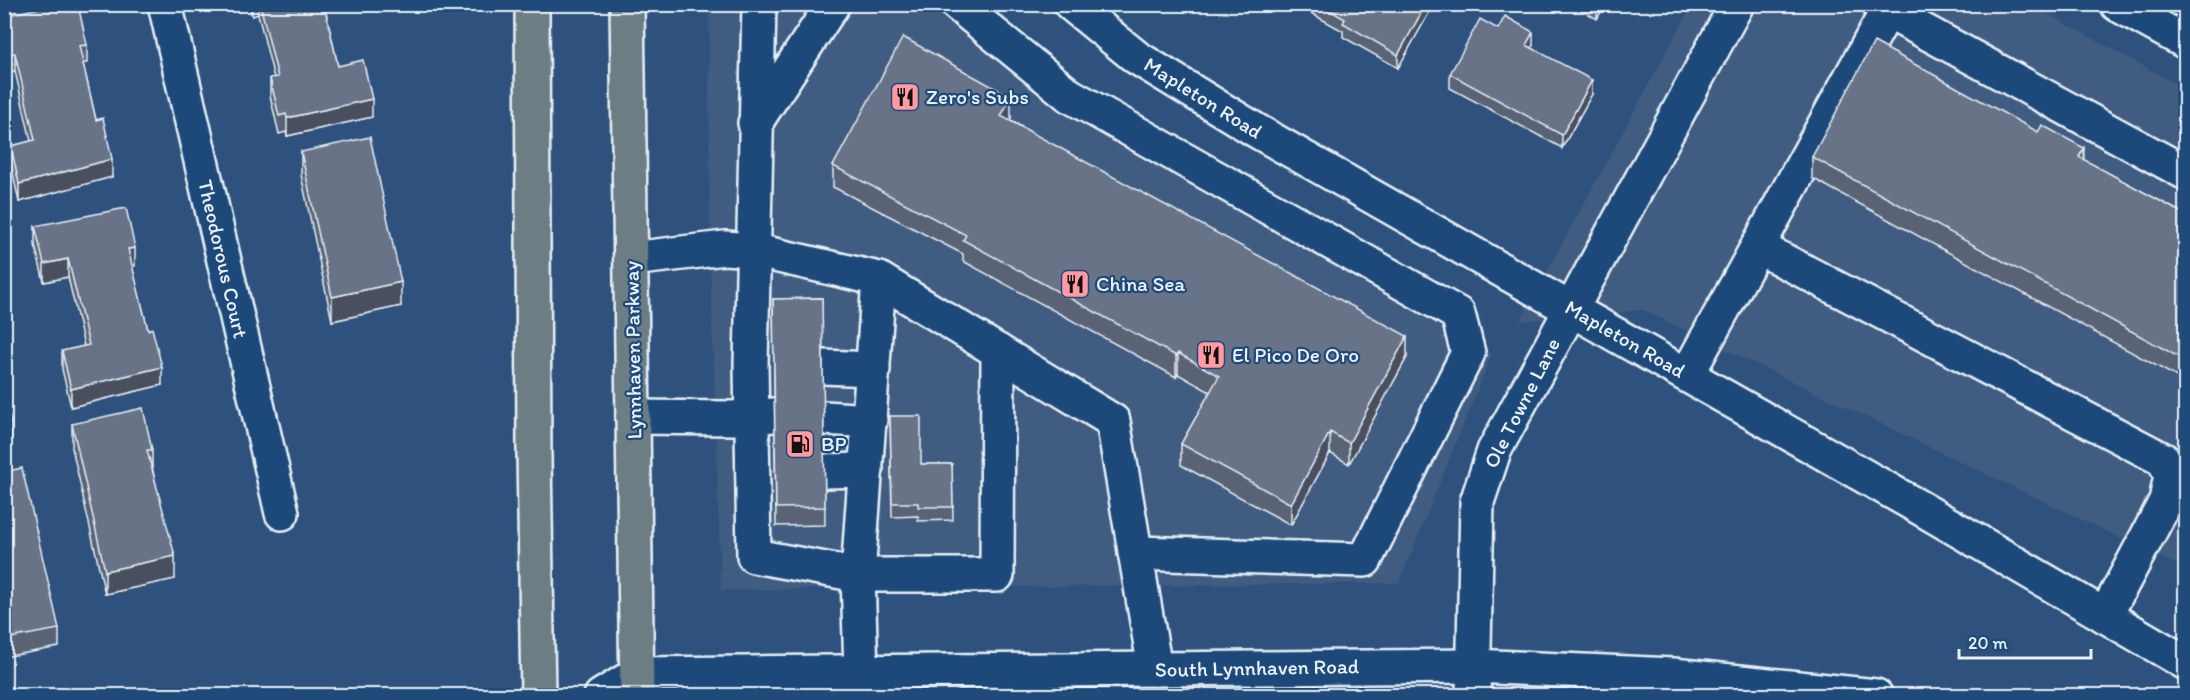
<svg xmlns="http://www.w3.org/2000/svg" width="2190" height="700" font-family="Itim,sans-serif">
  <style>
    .built { fill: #405c80 }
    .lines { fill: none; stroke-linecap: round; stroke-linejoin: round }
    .minor-casing { stroke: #e8f1f8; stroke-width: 38 }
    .major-casing { stroke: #e8f1f8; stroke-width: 38 }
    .minor { stroke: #1f4a7a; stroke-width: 33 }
    .major { stroke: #6d7d84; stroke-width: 33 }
    .wall { fill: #5a6375; stroke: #e8f1f8; stroke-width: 1.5 }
    .shaded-wall { fill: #4a505f; stroke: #e8f1f8; stroke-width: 1.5 }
    .building { fill: #697388; stroke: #e8f1f8; stroke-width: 1.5 }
    .labels { text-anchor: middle; stroke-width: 4.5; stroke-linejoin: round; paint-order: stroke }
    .poi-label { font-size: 21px; fill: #e8f1f8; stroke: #1f4a7a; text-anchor: start }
    .street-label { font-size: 21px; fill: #e8f1f8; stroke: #1f4a7a }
  </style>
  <rect width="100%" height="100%" fill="#2e527d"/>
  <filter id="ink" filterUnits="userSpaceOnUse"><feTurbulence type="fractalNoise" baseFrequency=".0167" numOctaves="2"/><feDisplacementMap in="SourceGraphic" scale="12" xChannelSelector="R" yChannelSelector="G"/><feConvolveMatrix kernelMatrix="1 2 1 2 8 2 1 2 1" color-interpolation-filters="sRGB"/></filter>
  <g filter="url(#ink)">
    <!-- built -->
    <g class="built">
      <path d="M709 5H976L1104 130 1492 354 1399 583 721 590 710 255Z"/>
      <path d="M1692 5H2032L2185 89V569L1643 310 1520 321Z"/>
    </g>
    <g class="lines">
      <!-- minor casing -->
      <g class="minor-casing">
        <g id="minor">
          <path d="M165 4 282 513"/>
          <path d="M759 4 751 365 754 556 858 575H997L998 351"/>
          <path d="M957 4 1069 95 1458 314 1468 353 1365 560 1135 553"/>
          <path d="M1071 4 1136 57 1257 131 1917 506 2186 663"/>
          <path d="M2117 4 2186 42"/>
          <path d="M1887 11 2186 173"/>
          <path d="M755 123 833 4"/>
          <path d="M1758 247 2164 460 2171 475 2166 501 2105 616"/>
          <path d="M631 259 725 248 753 250 879 279 1113 421 1155 669"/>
          <path d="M823 367 873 369"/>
          <path d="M1687 375 1891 4"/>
          <path d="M633 417 732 418 774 415"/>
          <path d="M824 418 870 421"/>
          <path d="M825 471 866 470"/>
          <path d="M861 672 858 575 879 279"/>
          <path d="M601 696 637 674 1473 666 1673 675 1876 696"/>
          <path d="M1473 696 1477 502 1494 451 1737 4"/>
        </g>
      </g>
      <!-- major casing -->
      <g class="major-casing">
        <g id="major">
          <path d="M532 4 534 454 538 696"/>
          <path d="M627 4 637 696"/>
        </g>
      </g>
      <!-- minor -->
      <use href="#minor" class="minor"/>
      <!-- major -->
      <use href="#major" class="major"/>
    </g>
    <!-- wall -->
    <g class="wall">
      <path d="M249 4H324L338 66 372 117 287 136 286 132 279 134 270 96V78H274L258 14 252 16Z"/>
      <path d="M1309 4H1434L1398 68 1343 37V31L1309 12Z"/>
      <path d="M1572 4H1605L1597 19Z"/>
      <path d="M68 7 87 45V63H83L96 120 112 177 19 202 11 164V146L31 141 15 71 4 73V16Z"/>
      <path d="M1498 29 1533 45 1532 48 1592 94 1562 148 1450 88V74Z"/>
      <path d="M1011 118 1010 120 1407 357 1349 464 1330 453 1291 525 1181 465V444L1210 392 1178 374 1176 377 963 261V254L833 187V166Z"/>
      <path d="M301 152 401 306 332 321 301 175Z"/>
      <path d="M1812 157 2084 160 2186 215V382L1812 178Z"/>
      <path d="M35 226 135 266H132L162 385 71 407 62 369V351L84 346 68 277 44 282 35 245Z"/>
      <path d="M822 298 825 525 776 526 773 299Z"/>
      <path d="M890 416 921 464H952L953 520 918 521V516L892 517Z"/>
      <path d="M72 424 152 450V466L175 579 105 594 72 448Z"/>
      <path d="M4 472 59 629V647L4 657Z"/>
    </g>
    <!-- shaded-wall -->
    <g class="shaded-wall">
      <path d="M252 4H258V14L252 16Z"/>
      <path d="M1426 4H1434L1398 68V55Z"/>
      <path d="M1600 4H1605L1597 19V11Z"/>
      <path d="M1533 32V45L1526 58V45Z"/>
      <path d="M15 53V71L4 73V55Z"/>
      <path d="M1592 80V94L1562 148V135Z"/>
      <path d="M1011 97V118L1001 137V116Z"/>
      <path d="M372 99V117L287 136V118Z"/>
      <path d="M2084 148V169L2079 157Z"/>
      <path d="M112 159V177L19 202V184Z"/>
      <path d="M135 248V266L128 267V249Z"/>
      <path d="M68 259V277L44 282V264Z"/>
      <path d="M401 282V306L332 321V297Z"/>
      <path d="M1407 336V357L1349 464V443Z"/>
      <path d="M1178 353V374L1176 377V356Z"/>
      <path d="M162 367V385L71 407V389Z"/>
      <path d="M11 423V441L4 443V425Z"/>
      <path d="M1330 432V453L1291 525V504Z"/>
      <path d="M175 556V579L105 594V571Z"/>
    </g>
    <!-- building -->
    <g class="building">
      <path d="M56 4H68V7L78 5 87 45 79 46 96 120 103 118 112 159 19 184 11 146 35 140 15 53 4 55V16Z"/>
      <path d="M260 4H324L338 66 363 60 372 99 287 118 286 114 279 116 270 78 278 77Z"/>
      <path d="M1319 4H1426L1398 55 1343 23 1345 19Z"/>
      <path d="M1585 4H1600L1597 11Z"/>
      <path d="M1505 16 1533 32 1526 45 1592 80 1562 135 1450 74 1480 19 1498 29Z"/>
      <path d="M903 37 1011 97 1001 116 1407 336 1349 443 1330 432 1291 504 1181 444 1219 376 1178 353 1176 356 963 240 966 235 833 166Z"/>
      <path d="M1874 42 2038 132 2042 125 2084 148 2079 157 2186 215V361L1812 157Z"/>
      <path d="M370 137 401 282 332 297 301 152Z"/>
      <path d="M126 208 135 248 128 249 148 330 152 328 162 367 71 389 62 351 89 345 68 259 44 264 35 226Z"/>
      <path d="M822 298 825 507 776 508 773 299Z"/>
      <path d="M4 390 11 423 4 425Z"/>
      <path d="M143 408 152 450H147L175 556 105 571 72 424Z"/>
      <path d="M890 416H921V464H952L953 507H918V503H892Z"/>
      <path d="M22 468 59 629 4 639V472Z"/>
    </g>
  </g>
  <!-- icons -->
  <defs>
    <g id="restaurant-square" transform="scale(1.5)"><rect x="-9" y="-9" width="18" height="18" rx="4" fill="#ff9aa2" stroke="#1f4a7a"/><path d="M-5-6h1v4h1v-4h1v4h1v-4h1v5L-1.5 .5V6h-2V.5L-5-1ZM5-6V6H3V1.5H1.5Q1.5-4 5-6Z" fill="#111"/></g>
    <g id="fuel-square" transform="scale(1.5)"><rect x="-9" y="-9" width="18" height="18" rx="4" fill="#ff9aa2" stroke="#1f4a7a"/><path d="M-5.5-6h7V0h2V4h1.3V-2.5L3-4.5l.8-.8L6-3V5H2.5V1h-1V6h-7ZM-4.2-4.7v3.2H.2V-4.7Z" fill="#111"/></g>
  </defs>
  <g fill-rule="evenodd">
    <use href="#restaurant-square" x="905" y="97"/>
    <use href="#restaurant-square" x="1075" y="284"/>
    <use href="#restaurant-square" x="1211" y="355"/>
    <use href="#fuel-square" x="800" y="444"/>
  </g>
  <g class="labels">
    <!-- poi labels -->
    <g class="poi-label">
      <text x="926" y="104">Zero's Subs</text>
      <text x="1096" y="291">China Sea</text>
      <text x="1232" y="362">El Pico De Oro</text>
      <text x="821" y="451">BP</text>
    </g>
    <!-- street labels -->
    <g class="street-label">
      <text transform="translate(1203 98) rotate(32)" y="7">Mapleton Road</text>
      <text transform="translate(223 259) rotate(77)" y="7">Theodorous Court</text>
      <text transform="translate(1625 339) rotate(30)" y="7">Mapleton Road</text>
      <text transform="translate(633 350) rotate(-91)" y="7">Lynnhaven Parkway</text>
      <text transform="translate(1522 403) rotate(-63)" y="7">Ole Towne Lane</text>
      <text transform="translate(1257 668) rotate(-1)" y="7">South Lynnhaven Road</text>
    </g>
  </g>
  <!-- margin -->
  <rect width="2190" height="700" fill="none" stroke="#1f4a7a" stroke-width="24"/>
  <rect x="12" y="12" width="2166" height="676" fill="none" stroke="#e8f1f8" stroke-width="2" filter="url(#ink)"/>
  <!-- scale -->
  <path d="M1959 649v9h132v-9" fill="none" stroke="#e8f1f8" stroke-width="3"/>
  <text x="1968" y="649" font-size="18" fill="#e8f1f8" stroke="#1f4a7a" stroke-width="4.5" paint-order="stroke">20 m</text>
</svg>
